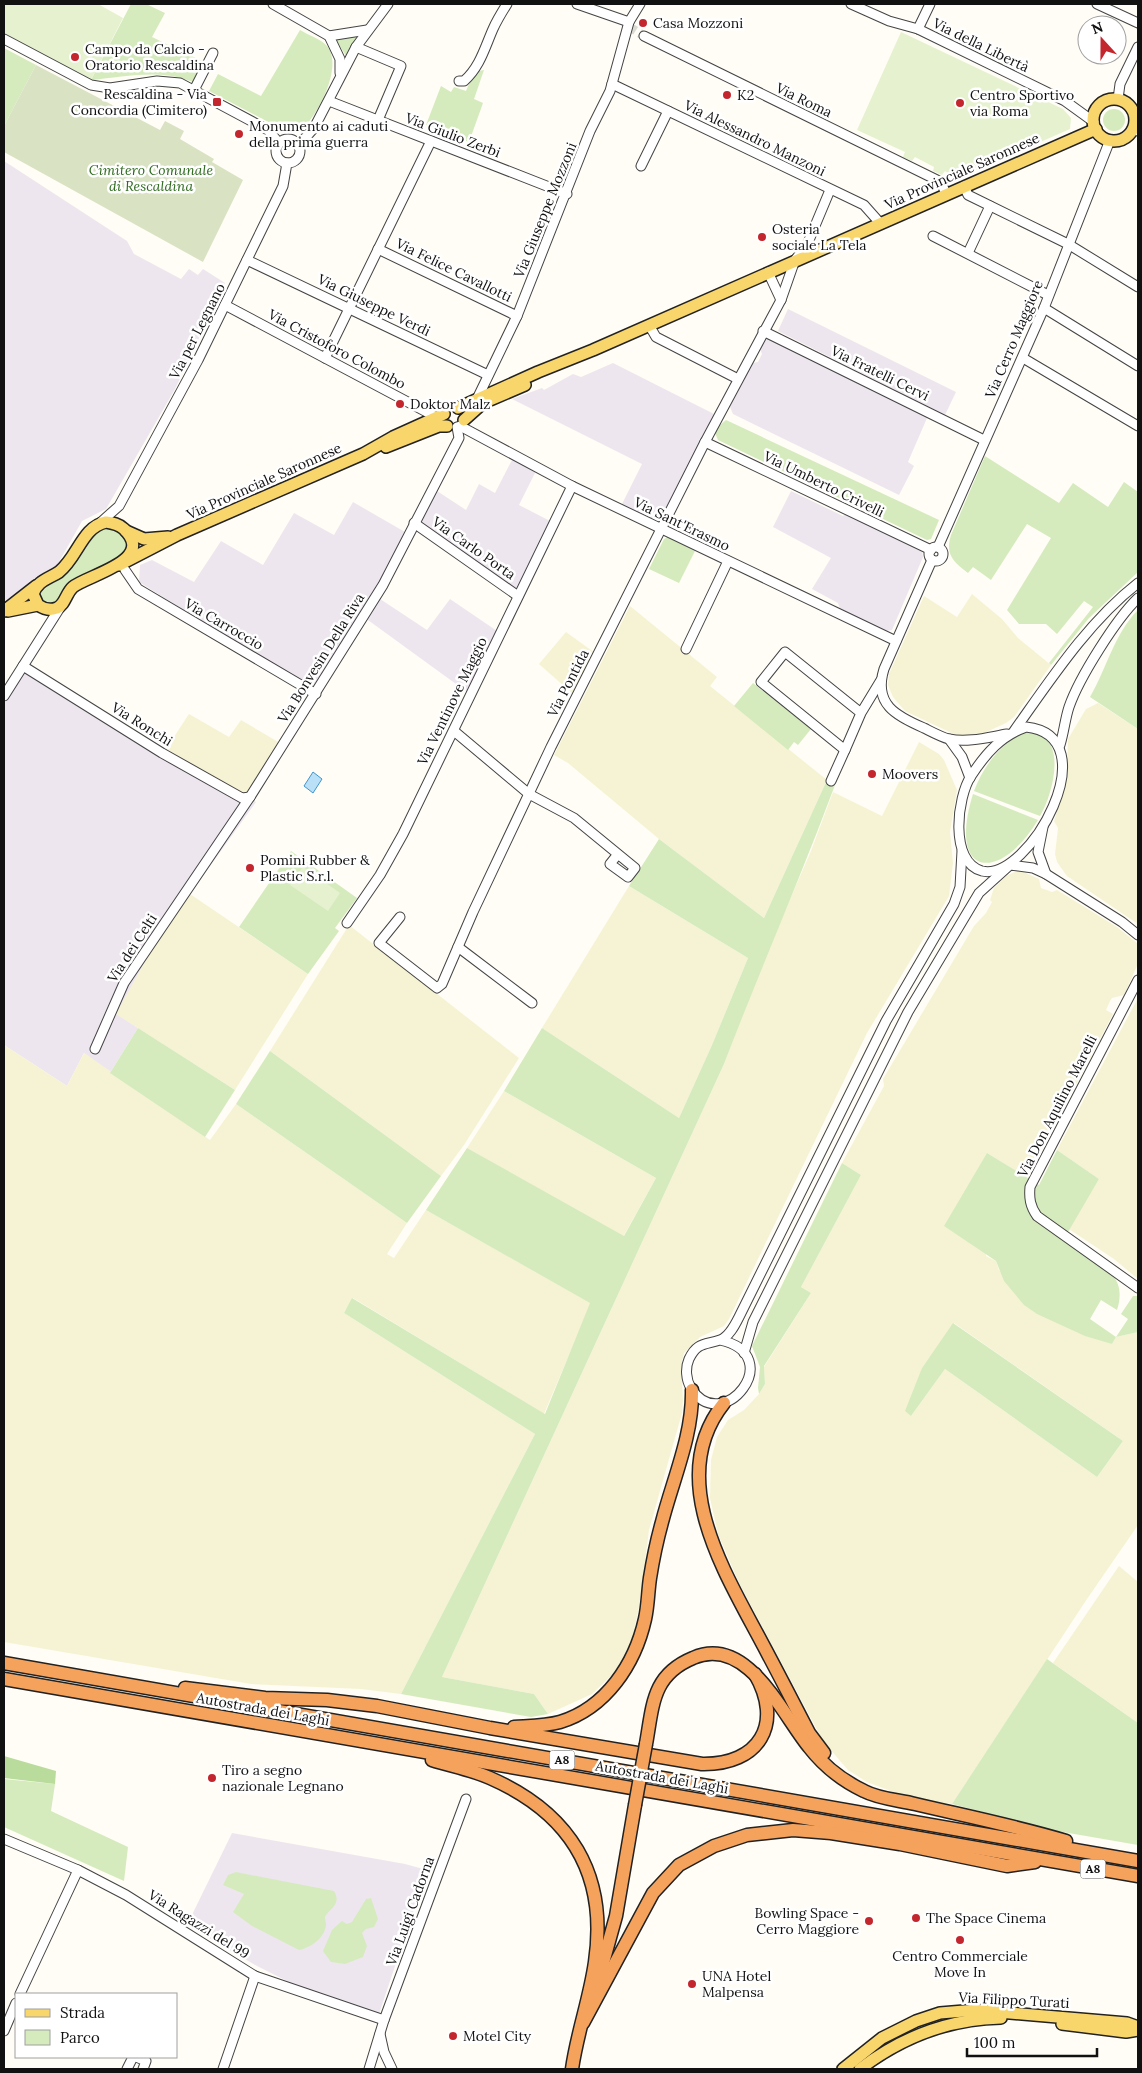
<svg xmlns="http://www.w3.org/2000/svg" width="1142" height="2073" font-family="Lora,serif">
  <style>
    .industrial { fill: #eee6ef }
    .farmland { fill: #f6f3d4; fill-rule: evenodd }
    .green { fill: #d5ebbd }
    .forest { fill: #b9dc9c }
    .cemetery { fill: #d9e3c4 }
    .pitch { fill: #e6f2cf }
    .water { fill: #b9e0f7; stroke: #3f96cf }
    .lines { fill: none; stroke-linecap: round; stroke-linejoin: round }
    .minor-tunnel { stroke: #dbdad3; stroke-width: 9; stroke-dasharray: 9 4.5; stroke-linecap: butt }
    .minor-casing { stroke: #444; stroke-width: 11 }
    .major-casing { stroke: #222; stroke-width: 14 }
    .highway-casing { stroke: #222; stroke-width: 15 }
    .minor { stroke: #fff; stroke-width: 9 }
    .major { stroke: #f9d66b; stroke-width: 11 }
    .highway { stroke: #f5a25d; stroke-width: 12 }
    .highway-bridge-casing { stroke: #222; stroke-width: 15; stroke-linecap: butt }
    .highway-bridge { stroke: #f5a25d; stroke-width: 12 }
    .poi-dot { fill: #c4262e; stroke: #fff; stroke-width: 2 }
    .labels { text-anchor: middle; stroke-width: 5; stroke-linejoin: round; paint-order: stroke }
    .shield { fill: #fff; stroke: #585858; stroke-width: 1 }
    .shield-label { font-size: 12px; font-weight: bold; fill: #111 }
    .poi-label { font-size: 14px; fill: #111; stroke: #fff; text-anchor: start }
    .street-label { font-size: 14px; fill: #111; stroke: #fff }
    .park-label { font-size: 14px; font-style: italic; fill: #2f6b1f; stroke: #fff }
  </style>
  <rect width="100%" height="100%" fill="#fffdf5"/>
  <!-- industrial -->
  <g class="industrial">
    <path d="M4 161 127 241 134 254 181 279 189 269 198 275 203 269 225 283 175 389 106 509 82 521 55 569 34 579 26 591 4 601Z"/>
    <path d="M788 309 956 392 945 415 778 331Z"/>
    <path d="M769 338 927 418 908 462 914 466 899 495 733 414 730 407 740 388 753 363 758 362 762 354 760 349 765 340Z"/>
    <path d="M613 363 716 415 662 525 621 506 642 464 512 399 542 388 544 390 573 374 581 377Z"/>
    <path d="M513 458 536 471 519 505 552 522 517 592 417 522 434 489 466 510 479 484 495 493Z"/>
    <path d="M791 491 843 516 846 514 922 552 923 557 892 630 886 631 840 609 838 603 812 589 831 558 773 527Z"/>
    <path d="M353 502 405 532 374 595 427 630 450 599 497 631 467 692 361 615 315 693 139 582 140 565 152 560 194 582 221 541 263 565 294 513 334 535Z"/>
    <path d="M27 668 256 802 190 894 146 960 117 1014 138 1028 110 1073 84 1053 67 1086 4 1045V704Z"/>
    <path d="M232 1833 405 1864 427 1870 379 2014 303 1989 257 1966 187 1925Z"/>
  </g>
  <!-- farmland -->
  <g class="farmland">
    <path d="M972 594 1002 619 1018 638 1051 665 1014 717 1006 723 982 734 958 736 905 711 893 697 888 685 889 674 924 596 957 617Z"/>
    <path d="M630 606 717 677 710 686 827 780 764 918 659 839 568 763 554 755Z"/>
    <path d="M566 632 595 653 573 694 539 664Z"/>
    <path d="M1098 703 1138 729V924L1067 876 1057 862 1055 854 1058 828 1054 821 1062 796 1067 770 1068 739 1086 709Z"/>
    <path d="M189 714 229 737 241 720 280 743 247 794H243L166 749Z"/>
    <path d="M919 742 939 754 944 760 957 790 950 832 953 863 949 896 867 1033 729 1319 724 1326 700 1337 684 1353 681 1365 683 1400 682 1413 649 1530 639 1607 633 1635 624 1657 612 1675 592 1694 548 1714 534 1694 442 1677 724 1064 763 961 811 851 833 792 882 816Z"/>
    <path d="M1019 870 1039 879 1041 888 1052 892 1057 890 1117 927 1137 943 1138 949 1137 966 1124 995 1112 998 1110 1001 1106 1010 1113 1014 1027 1178 987 1153 986 1256 996 1261 999 1270 1107 1342 1112 1344 1116 1337 1138 1332V1525L1087 1599 952 1804 912 1799 867 1782 848 1770 823 1741 739 1583 718 1534 710 1498 711 1460 717 1437 728 1420 744 1410 759 1394 765 1384 764 1367 811 1293 801 1287 861 1175 842 1163 884 1086 883 1079 974 926 986 913 992 902 990 900 994 888 1006 876ZM954 1323 1123 1441 1097 1477 945 1369 911 1416 922 1368Z"/>
    <path d="M629 886 748 958 712 1045 679 1118 542 1028Z"/>
    <path d="M190 894 308 974 235 1090 116 1014 146 960Z"/>
    <path d="M349 925 519 1058 464 1145 441 1176 270 1051Z"/>
    <path d="M1138 998V1279L1114 1259 1069 1229 1099 1179 1057 1150Z"/>
    <path d="M4 1045 67 1086 84 1053 210 1140 236 1104 407 1223 387 1254 394 1258 426 1210 591 1303 544 1414 353 1298 344 1313 535 1434 401 1694 361 1689 251 1684 4 1642Z"/>
    <path d="M504 1091 656 1178 623 1237 467 1148Z"/>
    <path d="M1119 1566 1138 1582V1723L1053 1663Z"/>
  </g>
  <!-- green -->
  <g class="green">
    <path d="M131 4H146L165 13 152 37 206 63 195 83C162 68 126 77 91 80Z"/>
    <path d="M300 30C308 35 321 39 327 46 343 65 320 110 306 125L296 128H280L209 91 218 74 261 96Z"/>
    <path d="M357 36 358 37 346 56 335 38Z"/>
    <path d="M4 48 36 65 4 126Z"/>
    <path d="M484 70 474 99 483 103 469 142 426 125 441 86 451 92 454 87 466 91 474 72Z"/>
    <circle cx="1114" cy="120" r="11"/>
    <path d="M726 420 939 520 931 539 927 540 718 440 715 433 720 425Z"/>
    <path d="M985 456 1059 503 1073 483 1108 507 1124 482 1138 492V572L1089 618 1051 665 1049 663 1093 607 1084 601 1057 634 1046 624H1019L1007 610 1051 538 1027 524 991 580 973 567 968 573C953 561 945 555 951 535Z"/>
    <path d="M103 527 120 530C125 540 130 548 122 558L71 582 55 602C47 605 42 602 38 594 43 581 61 576 71 567 84 556 88 539 103 527Z"/>
    <path d="M668 537 695 551 679 583 649 569 664 539Z"/>
    <path d="M1138 610V729L1090 697C1107 668 1114 634 1138 610Z"/>
    <path d="M753 683 811 729 798 745 794 742 788 750 734 706Z"/>
    <path d="M1024 732C1070 730 1054 792 1040 816L974 791C983 767 1000 744 1024 732Z"/>
    <path d="M827 780 835 785C800 879 760 970 724 1064L442 1677 534 1694 548 1714 531 1717 401 1694 535 1434 344 1313 352 1298 545 1414 590 1303 426 1210 467 1148 624 1236 656 1178 504 1091 542 1028 679 1118 712 1045 748 958 629 886 659 839 764 918Z"/>
    <path d="M973 794 1038 820C999 884 947 877 973 794Z"/>
    <path d="M291 851 357 898 335 928 339 931 308 974 239 927Z"/>
    <path d="M138 1028 235 1090 205 1137 110 1073Z"/>
    <path d="M270 1051 441 1176 407 1223 236 1104Z"/>
    <path d="M1057 1150 1099 1179 1064 1239 1113 1276C1121 1285 1121 1298 1117 1310L1101 1300 1090 1319 1116 1337 1128 1319 1121 1314 1133 1296H1138V1332L1116 1337 1112 1344 1085 1336 1037 1314 1024 1305 1004 1281 996 1261 944 1226 987 1153 1039 1185Z"/>
    <path d="M842 1163 861 1175 801 1287 811 1293 764 1366 765 1384 759 1394 758 1388 760 1367 752 1346Z"/>
    <path d="M953 1323 1123 1441 1097 1477 945 1369 911 1416 905 1411 922 1368Z"/>
    <path d="M1047 1659 1138 1723V1845L1057 1831 952 1804Z"/>
    <path d="M4 1779 55 1784 51 1811 128 1847 124 1881 4 1827Z"/>
    <path d="M236 1872 334 1891C342 1904 330 1908 325 1917 325 1920 326 1922 326 1925 325 1938 310 1948 299 1950L252 1926 233 1912 244 1894 223 1885 228 1875Z"/>
    <path d="M371 1898 378 1919 374 1927 366 1929 362 1933 367 1946 363 1957 345 1964 331 1962 323 1951 332 1930 342 1921 347 1924 352 1922 366 1899Z"/>
  </g>
  <!-- forest -->
  <path class="forest" d="M4 1756 56 1771 55 1784 4 1778Z"/>
  <!-- cemetery -->
  <path class="cemetery" d="M36 65 160 130 165 121 184 131 180 139 214 159 212 162 243 180 203 262 4 152V126Z"/>
  <!-- pitch -->
  <g class="pitch">
    <path d="M4 4H98L123 18 91 80 4 33Z"/>
    <path d="M901 32 1063 109 1071 118 1070 129 956 179 945 171 942 175 933 171 934 167 915 157 912 161 903 157 905 152 857 130Z"/>
    <path d="M303 867 340 893 328 911 290 885Z"/>
  </g>
  <!-- water -->
  <path class="water" d="M313 772 322 779 313 793 304 786Z"/>
  <g class="lines">
    <!-- minor-tunnel -->
    <path class="minor-tunnel" d="M628 26 644 36"/>
    <!-- minor casing -->
    <g class="minor-casing">
      <g id="minor">
        <path d="M273 4 329 36 340 59V73"/>
        <path d="M577 4 629 22"/>
        <path d="M851 4 889 21 918 29 1065 101 1094 122"/>
        <path d="M1097 4 1138 23"/>
        <path d="M918 29 930 4"/>
        <path d="M329 36 367 30"/>
        <path d="M644 36 941 182 946 194"/>
        <path d="M4 39 91 85 110 88 157 81 180 83 268 130 279 143"/>
        <path d="M356 47 401 66 378 120"/>
        <path d="M459 81H464C480 67 485 47 493 29 497 20 502 12 507 4"/>
        <path d="M612 84 864 205 880 223"/>
        <path d="M194 90 213 53"/>
        <path d="M1118 99 1120 84 1138 47"/>
        <path d="M329 101 567 194"/>
        <path d="M1133 129 1138 131"/>
        <circle cx="288" cy="151" r="12"/>
        <path d="M298 146 314 128 356 47 388 4"/>
        <path d="M641 166 668 111"/>
        <path d="M964 186 968 195 1068 244 1138 287"/>
        <path d="M933 236 1048 295"/>
        <path d="M378 249 517 316"/>
        <path d="M968 253 990 206"/>
        <path d="M247 260 488 375"/>
        <path d="M768 272 781 300"/>
        <path d="M225 305 436 417"/>
        <path d="M1044 308 1138 366"/>
        <path d="M649 325 656 337 738 379"/>
        <path d="M763 331 984 440"/>
        <path d="M325 358 431 141"/>
        <path d="M1023 358 1138 426"/>
        <path d="M477 399 517 316 590 131 610 91 629 22 640 4"/>
        <path d="M460 426 572 486 896 641"/>
        <path d="M705 442 931 550"/>
        <path d="M101 522 119 506 198 360 283 186 287 163"/>
        <path d="M414 523 518 596"/>
        <circle cx="936" cy="554" r="7"/>
        <path d="M938 547 1044 308 1110 140"/>
        <path d="M932 560 884 669C873 704 896 716 924 728 932 732 941 737 949 739 968 743 989 737 1007 734"/>
        <path d="M125 570 138 589 316 694"/>
        <path d="M686 649 728 561"/>
        <path d="M23 666 162 753 242 798 250 797"/>
        <path d="M4 696 61 606"/>
        <path d="M861 713 785 652 761 682 845 750 861 713 881 680"/>
        <path d="M1026 727C1110 736 1029 882 982 871 949 862 957 797 971 776 986 753 1001 736 1026 727Z"/>
        <path d="M454 731 529 794 574 818 635 868 628 877 610 864 618 854"/>
        <path d="M1014 731C1051 679 1088 622 1138 583"/>
        <path d="M949 739 962 757 970 778"/>
        <path d="M1060 745C1064 732 1065 719 1069 707 1079 678 1116 619 1138 598"/>
        <path d="M831 781 845 750"/>
        <path d="M1046 874 1122 922 1138 935"/>
        <path d="M400 917 379 943 437 988 442 984 473 912 551 747 705 442 781 300 795 260 807 245 830 190"/>
        <path d="M347 923 380 875 403 834 572 486"/>
        <path d="M458 947 532 1003"/>
        <path d="M1138 980 1030 1187C1029 1198 1030 1206 1037 1216L1138 1288"/>
        <path d="M95 1049 124 983 250 797 383 585 459 438 457 427"/>
        <path d="M720 1340C789 1355 722 1438 691 1388 686 1380 685 1368 689 1359 697 1342 705 1345 720 1340 729 1337 735 1325 739 1317L886 1021 954 904 960 887 962 851"/>
        <path d="M744 1353 753 1322 908 1012 979 893 1010 865 1033 868 1046 874 1038 852 1043 827"/>
        <path d="M4 1839 78 1870 126 1895 255 1976 384 2020"/>
        <path d="M20 1994 78 1870"/>
        <path d="M4 2031 16 2003"/>
        <path d="M380 2034 384 2052 392 2069"/>
        <path d="M136 2057 146 2061 143 2069"/>
        <path d="M127 2069 133 2057"/>
        <path d="M223 2069 255 1976"/>
        <path d="M369 2069 384 2020 466 1799"/>
      </g>
    </g>
    <!-- major casing -->
    <g class="major-casing">
      <g id="major">
        <circle cx="1114" cy="120" r="21"/>
        <path d="M458 408 538 372 593 350 1096 129"/>
        <path d="M464 420 483 403 525 385"/>
        <path d="M386 447 439 426H447"/>
        <path d="M106 522C113 523 119 524 124 529 157 561 87 575 73 587 66 593 65 605 57 608 50 611 44 609 38 605L33 594C37 581 48 579 59 572 78 557 82 527 106 522Z"/>
        <path d="M126 531 144 539 168 537"/>
        <path d="M119 565 177 535 363 454 393 437 444 414"/>
        <path d="M4 611 36 586"/>
        <path d="M8 611 38 605"/>
        <path d="M1062 2024 1126 2032 1138 2030"/>
        <path d="M843 2069 882 2038 916 2021 940 2013 976 2010 1127 2023 1138 2027"/>
        <path d="M860 2069C902 2037 948 2019 1001 2018"/>
      </g>
    </g>
    <!-- highway casing -->
    <g class="highway-casing">
      <g id="highway">
        <path d="M724 1403C668 1473 718 1561 754 1628 773 1663 791 1698 809 1733L824 1753"/>
        <path d="M4 1663 1138 1861"/>
        <path d="M4 1679 1138 1876"/>
        <path d="M185 1688 265 1698 327 1700 377 1706 490 1728 702 1764C759 1765 784 1724 755 1674"/>
        <path d="M514 1727C529 1726 546 1726 560 1722 606 1708 635 1664 645 1619 648 1606 648 1591 650 1578 653 1559 657 1540 662 1522 673 1479 693 1435 692 1390"/>
        <path d="M646 1744C653 1705 652 1675 693 1658 747 1634 782 1714 809 1747 823 1765 843 1781 864 1791 879 1799 899 1800 915 1804 966 1816 1016 1826 1066 1841"/>
        <path d="M432 1760C451 1766 472 1770 490 1778 570 1813 608 1874 595 1962 590 1998 577 2033 572 2069"/>
        <path d="M598 1981 616 1916 635 1805"/>
        <path d="M583 2023 653 1893 679 1865 714 1846 747 1835 793 1830 831 1833 900 1844 1007 1866 1035 1862"/>
      </g>
    </g>
    <!-- minor -->
    <use href="#minor" class="minor"/>
    <!-- major -->
    <use href="#major" class="major"/>
    <!-- highway -->
    <use href="#highway" class="highway"/>
    <!-- highway-bridge casing -->
    <g class="highway-bridge-casing">
      <path id="highway-bridge" d="M635 1805 646 1744"/>
    </g>
    <!-- highway-bridge -->
    <use href="#highway-bridge" class="highway-bridge"/>
  </g>
  <!-- markers -->
  <g class="poi-dot">
    <circle cx="643" cy="23" r="5"/>
    <circle cx="75" cy="57" r="5"/>
    <circle cx="727" cy="95" r="5"/>
    <rect x="212" y="97" width="10" height="10" rx="2.5"/>
    <circle cx="960" cy="103" r="5"/>
    <circle cx="239" cy="134" r="5"/>
    <circle cx="762" cy="237" r="5"/>
    <circle cx="400" cy="404" r="5"/>
    <circle cx="872" cy="774" r="5"/>
    <circle cx="250" cy="868" r="5"/>
    <circle cx="212" cy="1778" r="5"/>
    <circle cx="916" cy="1918" r="5"/>
    <circle cx="869" cy="1921" r="5"/>
    <circle cx="960" cy="1940" r="5"/>
    <circle cx="692" cy="1984" r="5"/>
    <circle cx="453" cy="2036" r="5"/>
  </g>
  <g class="labels">
    <!-- shield labels -->
    <g class="shield">
      <rect x="549.5" y="1750.5" width="25" height="19" rx="4"/>
      <rect x="1080.5" y="1859.5" width="25" height="19" rx="4"/>
    </g>
    <g class="shield-label">
      <text x="562" y="1764">A8</text>
      <text x="1093" y="1873">A8</text>
    </g>
    <!-- poi labels -->
    <g class="poi-label">
      <text x="653" y="28">Casa Mozzoni</text>
      <text x="85" y="54">Campo da Calcio -<tspan x="85" dy="16">Oratorio Rescaldina</tspan></text>
      <text x="207" y="99" text-anchor="end">Rescaldina - Via<tspan x="207" dy="16">Concordia (Cimitero)</tspan></text>
      <text x="737" y="100">K2</text>
      <text x="970" y="100">Centro Sportivo<tspan x="970" dy="16">via Roma</tspan></text>
      <text x="249" y="131">Monumento ai caduti<tspan x="249" dy="16">della prima guerra</tspan></text>
      <text x="772" y="234">Osteria<tspan x="772" dy="16">sociale La Tela</tspan></text>
      <text x="410" y="409">Doktor Malz</text>
      <text x="882" y="779">Moovers</text>
      <text x="260" y="865">Pomini Rubber &amp;<tspan x="260" dy="16">Plastic S.r.l.</tspan></text>
      <text x="222" y="1775">Tiro a segno<tspan x="222" dy="16">nazionale Legnano</tspan></text>
      <text x="859" y="1918" text-anchor="end">Bowling Space -<tspan x="859" dy="16">Cerro Maggiore</tspan></text>
      <text x="926" y="1923">The Space Cinema</text>
      <text x="960" y="1961" text-anchor="middle">Centro Commerciale<tspan x="960" dy="16">Move In</tspan></text>
      <text x="702" y="1981">UNA Hotel<tspan x="702" dy="16">Malpensa</tspan></text>
      <text x="463" y="2041">Motel City</text>
    </g>
    <!-- street labels -->
    <g class="street-label">
      <text transform="translate(981 45) rotate(26)" y="5">Via della Libertà</text>
      <text transform="translate(804 100) rotate(26)" y="5">Via Roma</text>
      <text transform="translate(453 135) rotate(21)" y="5">Via Giulio Zerbi</text>
      <text transform="translate(755 138) rotate(26)" y="5">Via Alessandro Manzoni</text>
      <text transform="translate(962 171) rotate(-24)" y="5">Via Provinciale Saronnese</text>
      <text transform="translate(545 210) rotate(-68)" y="5">Via Giuseppe Mozzoni</text>
      <text transform="translate(454 270) rotate(26)" y="5">Via Felice Cavallotti</text>
      <text transform="translate(374 305) rotate(26)" y="5">Via Giuseppe Verdi</text>
      <text transform="translate(197 331) rotate(-63)" y="5">Via per Legnano</text>
      <text transform="translate(1014 339) rotate(-67)" y="5">Via Cerro Maggiore</text>
      <text transform="translate(337 349) rotate(28)" y="5">Via Cristoforo Colombo</text>
      <text transform="translate(880 373) rotate(26)" y="5">Via Fratelli Cervi</text>
      <text transform="translate(264 481) rotate(-24)" y="5">Via Provinciale Saronnese</text>
      <text transform="translate(824 484) rotate(26)" y="5">Via Umberto Crivelli</text>
      <text transform="translate(682 524) rotate(26)" y="5">Via Sant'Erasmo</text>
      <text transform="translate(474 548) rotate(35)" y="5">Via Carlo Porta</text>
      <text transform="translate(224 624) rotate(30)" y="5">Via Carroccio</text>
      <text transform="translate(321 658) rotate(-58)" y="5">Via Bonvesin Della Riva</text>
      <text transform="translate(568 683) rotate(-63)" y="5">Via Pontida</text>
      <text transform="translate(452 701) rotate(-64)" y="5">Via Ventinove Maggio</text>
      <text transform="translate(142 724) rotate(32)" y="5">Via Ronchi</text>
      <text transform="translate(132 948) rotate(-57)" y="5">Via dei Celti</text>
      <text transform="translate(1057 1106) rotate(-63)" y="5">Via Don Aquilino Marelli</text>
      <text transform="translate(263 1709) rotate(10)" y="5">Autostrada dei Laghi</text>
      <text transform="translate(662 1777) rotate(10)" y="5">Autostrada dei Laghi</text>
      <text transform="translate(410 1911) rotate(-70)" y="5">Via Luigi Cadorna</text>
      <text transform="translate(199 1924) rotate(32)" y="5">Via Ragazzi del 99</text>
      <text transform="translate(1014 2000) rotate(3)" y="5">Via Filippo Turati</text>
    </g>
    <!-- park labels -->
    <g class="park-label">
      <text x="151" y="175">Cimitero Comunale<tspan x="151" dy="16">di Rescaldina</tspan></text>
    </g>
  </g>
  <!-- border -->
  <rect width="1142" height="2073" fill="none" stroke="#111111" stroke-width="10"/>
  <!-- legend -->
  <rect x="15" y="1993" width="162" height="65" fill="#ffffff" stroke="#a0a0a0"/>
  <rect x="25" y="2009" width="25" height="8" fill="#f9d66b" stroke="#a0a0a0"/>
  <text x="60" y="2018" font-size="15" fill="#111111">Strada</text>
  <rect x="25" y="2030" width="25" height="15" fill="#d5ebbd" stroke="#a0a0a0"/>
  <text x="60" y="2043" font-size="15" fill="#111111">Parco</text>
  <!-- north arrow -->
  <g transform="translate(1102 40) rotate(339)"><circle r="24" fill="#ffffff" stroke="#a0a0a0"/>
  <path d="M0-4L9 19L0 12L-9 19Z" fill="#c4262e"/>
  <text y="-8" font-size="14" font-weight="bold" text-anchor="middle" fill="#111111">N</text>
  </g>
  <!-- scale -->
  <path d="M967 2048v8h130v-8" fill="none" stroke="#111111" stroke-width="2.5"/>
  <text x="974" y="2048" font-size="15" fill="#111111" stroke="#ffffff" stroke-width="4" paint-order="stroke">100 m</text>
</svg>
